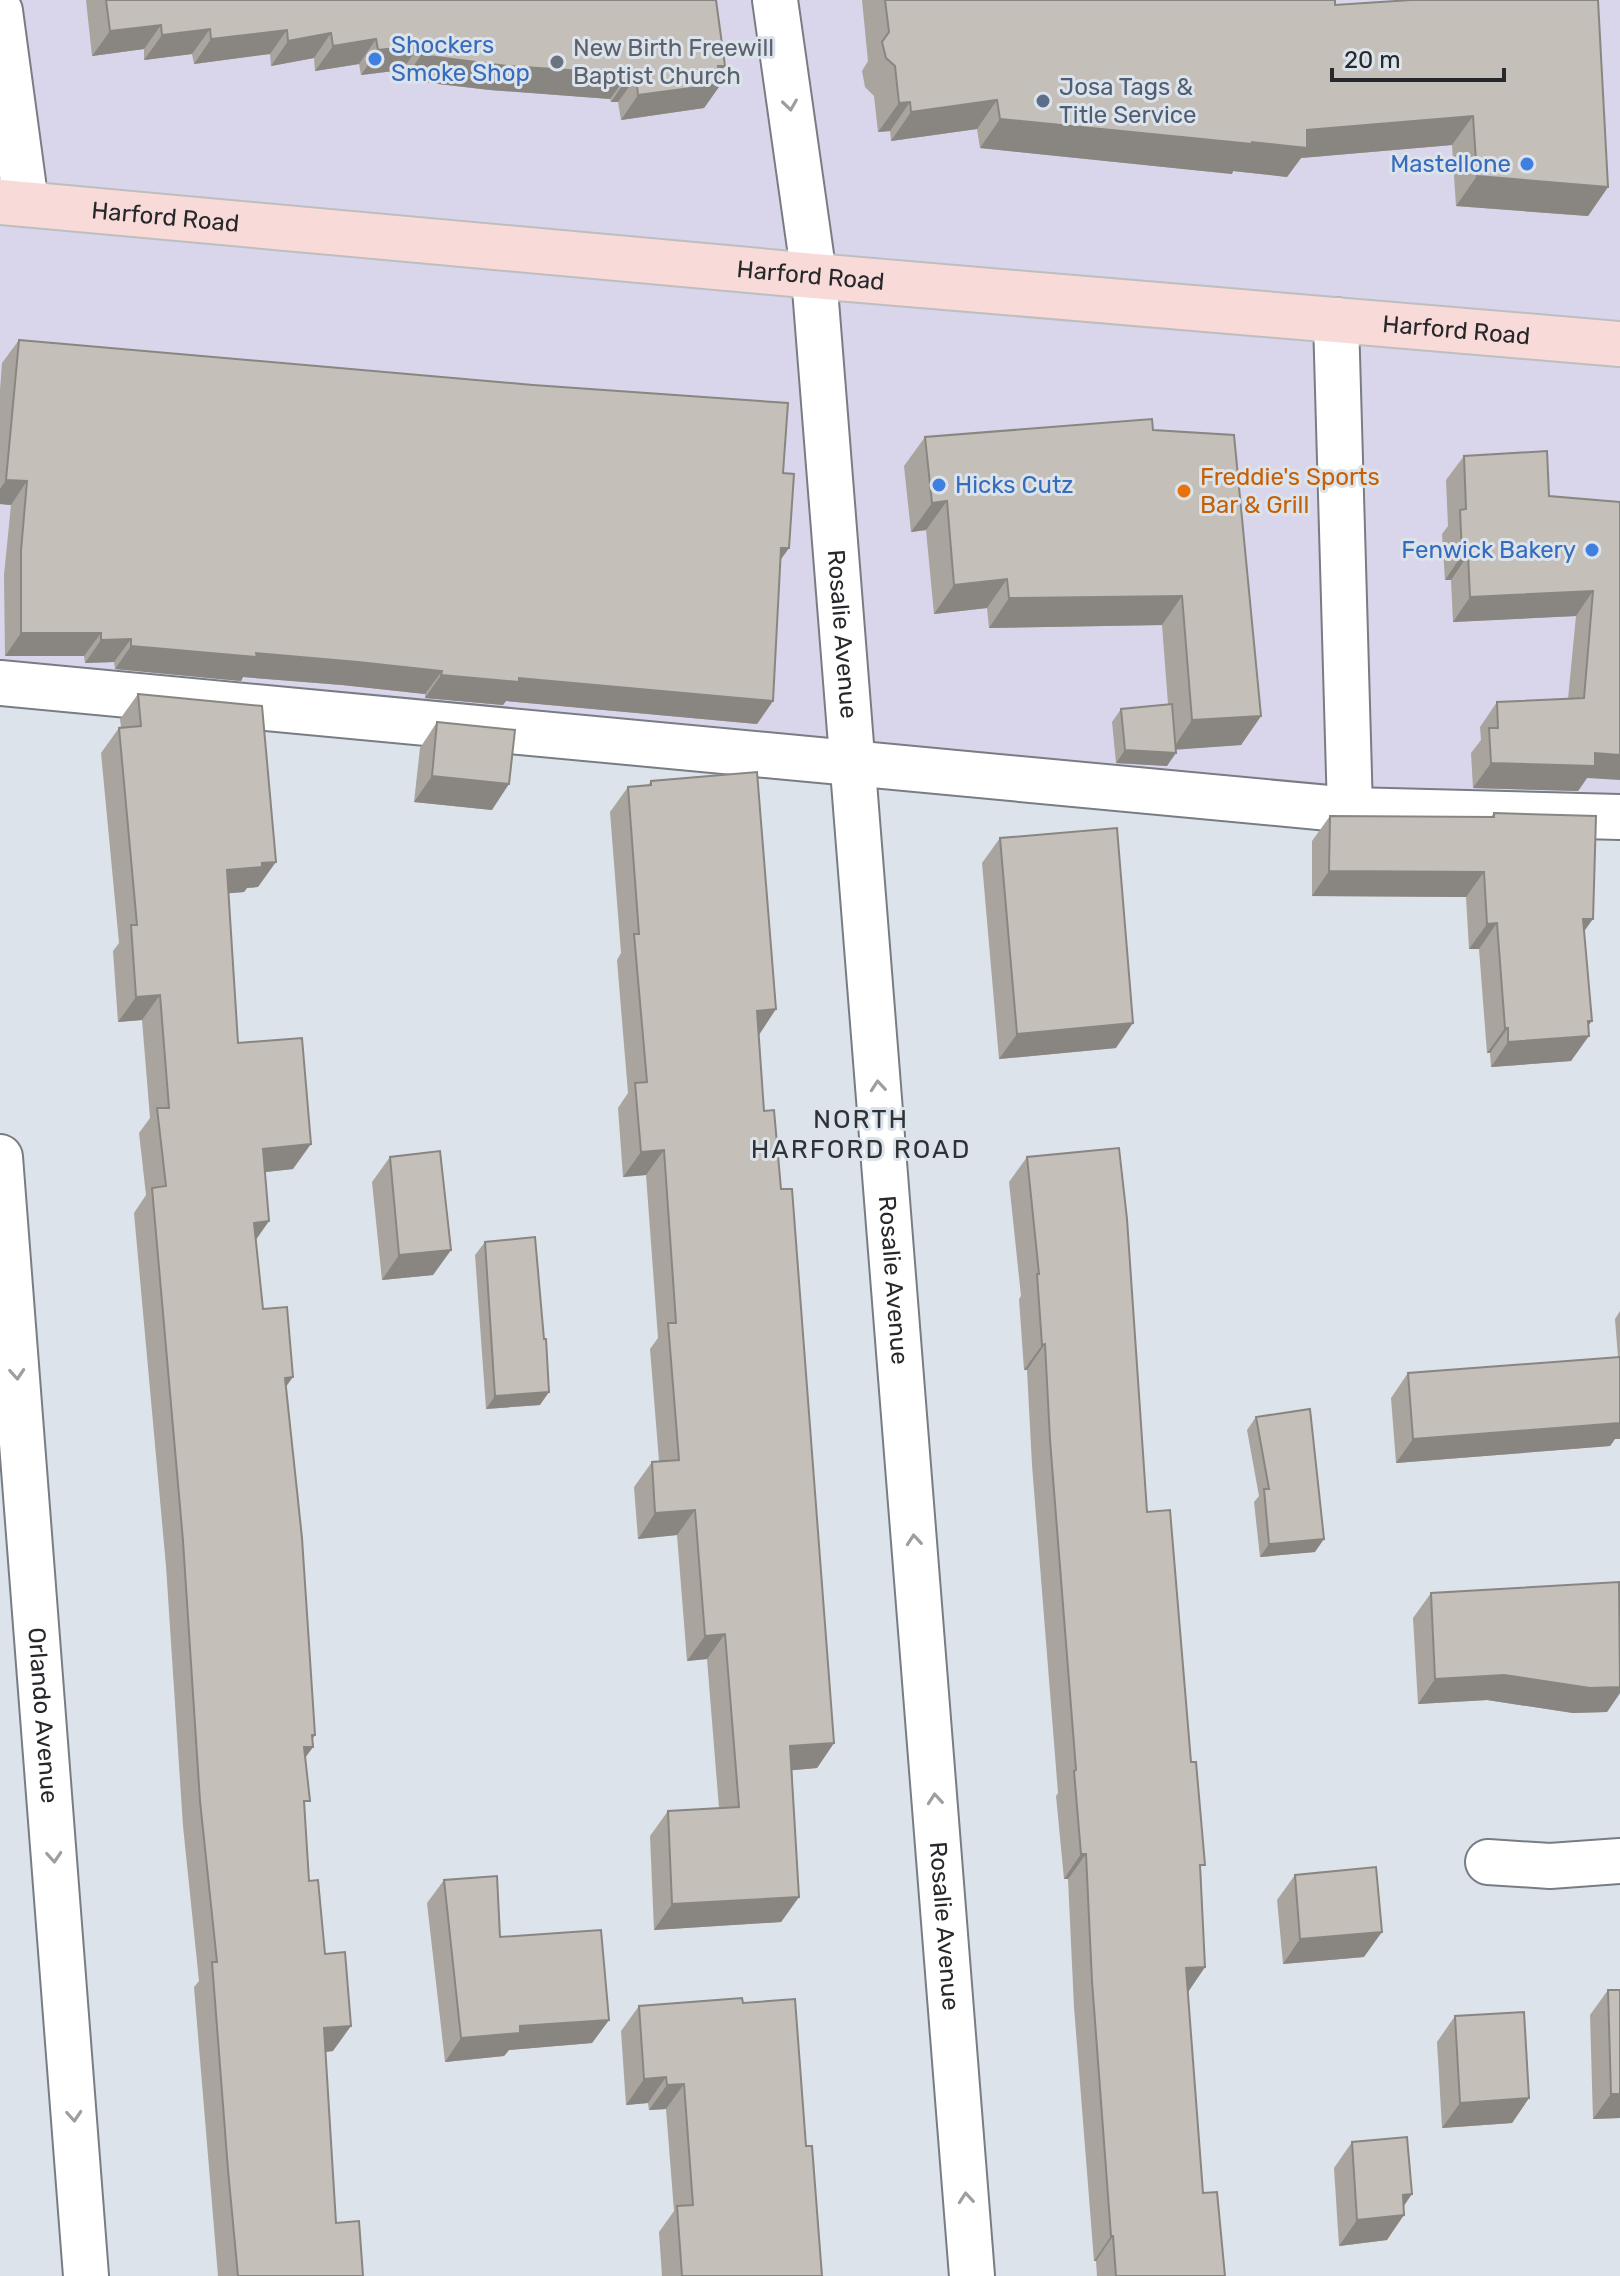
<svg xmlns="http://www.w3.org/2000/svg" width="1620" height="2276" font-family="Rubik,sans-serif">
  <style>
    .commercial { fill: #d9d5eb }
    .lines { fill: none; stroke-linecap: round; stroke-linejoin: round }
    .minor-casing { stroke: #777d83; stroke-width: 48 }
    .major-casing { stroke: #bebebf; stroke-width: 48 }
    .minor { stroke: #fff; stroke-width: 44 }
    .major { stroke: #f8dad8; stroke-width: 44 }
    .wall { fill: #a9a49e }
    .shaded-wall { fill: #898681 }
    .building { fill: #c4bfb8; stroke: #898681; stroke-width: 2 }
    .oneway { stroke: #9d9ea0 }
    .shop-dot { fill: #3f7fe0; stroke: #dce3ea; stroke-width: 3 }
    .worship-dot { fill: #6b7280; stroke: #dce3ea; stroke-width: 3 }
    .service-dot { fill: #5c6f8a; stroke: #dce3ea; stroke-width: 3 }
    .food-dot { fill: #e8710a; stroke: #dce3ea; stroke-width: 3 }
    .labels { text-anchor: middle; stroke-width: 6; stroke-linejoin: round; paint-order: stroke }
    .shop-label { font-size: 24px; fill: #366cbe; stroke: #dce3ea; text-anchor: start }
    .worship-label { font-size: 24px; fill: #5b616d; stroke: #dce3ea; text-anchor: start }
    .service-label { font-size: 24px; fill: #4e5e75; stroke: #dce3ea; text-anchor: start }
    .street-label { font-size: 24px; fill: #26282b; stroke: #dce3ea }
    .food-label { font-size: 24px; fill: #c56008; stroke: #dce3ea; text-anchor: start }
    .neighbourhood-label { font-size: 26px; letter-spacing: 2px; fill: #2e3338; stroke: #dce3ea }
  </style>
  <rect width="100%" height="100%" fill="#dce3ea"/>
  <!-- commercial -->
  <path class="commercial" d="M0 0H1620V822L0 699Z"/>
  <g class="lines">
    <!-- minor casing -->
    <g class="minor-casing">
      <g id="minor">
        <path id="s1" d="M775 0 814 276 972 2276"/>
        <path d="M0 11 26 204"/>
        <path d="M1336 320 1350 810"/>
        <path d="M0 683 1350 810 1620 817"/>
        <path id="s2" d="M0 1157 86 2276"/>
        <path d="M1488 1862 1550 1866 1620 1861"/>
      </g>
    </g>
    <!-- major casing -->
    <g class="major-casing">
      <g id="major">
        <path id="s3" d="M0 202 814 276 1620 344"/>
      </g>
    </g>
    <!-- minor -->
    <use href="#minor" class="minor"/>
    <!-- major -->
    <use href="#major" class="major"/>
  </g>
  <!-- wall -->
  <g class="wall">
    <path d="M86 0H716L720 74 721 84 704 108 621 120 618 102H611L610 99 490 90 404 80 402 70 361 75 359 64 315 71 314 58 271 66 270 54 194 64 192 54 144 60V49L92 56Z"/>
    <path d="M862 0H1335V5L1608 187 1588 216 1456 206 1452 145 1301 158 1287 177 1233 171 1232 174 980 148 977 129 891 141 890 131 878 132 874 96 865 87 862 71 868 61Z"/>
    <path d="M19 340 783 473 789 548 780 560 773 701 757 724 506 701 503 705 425 698V694L342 685 243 677 241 681 115 669 114 662 85 663 84 656H5L4 575 11 505 0 504V390L2 363Z"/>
    <path d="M1153 430 1261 716 1241 745 1176 749 1167 766 1116 763 1112 722 1121 709 1168 704 1162 625 989 628 987 608 934 614 926 530 911 532 904 466 925 437Z"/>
    <path d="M1464 456 1549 496 1620 502 1587 778 1578 791 1473 788 1471 753 1481 740 1480 727 1497 702 1568 699 1576 616 1453 622 1451 580H1445L1442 534 1448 526 1446 480Z"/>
    <path d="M138 694 258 887 247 888 244 892 228 893 238 1043 293 1169 265 1172 269 1221 256 1240 263 1309 286 1386 315 1735 312 1739 313 1747 305 1757 304 1809 309 1881 333 2051 325 2052 336 2223 363 2276H218L194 1987 199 1981 183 1826 166 1566 134 1213 146 1195 139 1133 150 1118 142 1020 118 1022 113 951 119 943 101 753 119 728 121 727 120 719Z"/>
    <path d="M437 722 492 810 414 802 420 748Z"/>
    <path d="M651 781 758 1035 764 1111 781 1189 834 1743 817 1768 792 1770 799 1897 781 1922 654 1930 650 1836 668 1811 719 1808 707 1659 687 1661 677 1535 638 1539 634 1487 652 1462 659 1461 650 1349 658 1338 646 1175 623 1177 618 1108 628 1093 617 960 621 953 610 812 628 787 648 785Z"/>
    <path d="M1494 813 1584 931 1588 1025 1571 1061 1491 1067 1490 1053H1487L1479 949H1469L1466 897 1312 896V841L1330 816 1491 817Z"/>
    <path d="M1000 838 1116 1048 999 1059 982 863Z"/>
    <path d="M390 1157 451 1250 433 1275 382 1280 372 1182Z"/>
    <path d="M1027 1157 1147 1512 1201 1871 1205 1967 1188 1992 1203 2193 1225 2276H1097L1096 2261H1094L1074 2007 1068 1879H1064L1056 1796 1058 1793 1032 1465 1027 1370H1024L1019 1299 1021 1296 1009 1182Z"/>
    <path d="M485 1242 540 1405 486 1409 475 1255Z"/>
    <path d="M1620 1311V1439H1615L1610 1446 1396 1463 1391 1398 1408 1373 1618 1357 1615 1319Z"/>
    <path d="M1256 1417 1315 1552 1260 1557 1254 1502 1259 1496 1247 1430Z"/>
    <path d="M1431 1593 1620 1596V1693L1607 1712 1573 1713 1487 1700 1418 1704 1413 1618Z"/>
    <path d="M1295 1875 1364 1957 1283 1964 1277 1900Z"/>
    <path d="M444 1880 500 1937 609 2020 592 2043 509 2050 504 2056 445 2062 427 1903Z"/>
    <path d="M1608 1990 1620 2118 1593 2119 1590 2015Z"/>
    <path d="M743 2003 806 2146 822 2276H662L659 2232 674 2211 666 2109 649 2110 648 2103 626 2105 621 2031 639 2006Z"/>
    <path d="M1455 2016 1529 2098 1512 2123 1442 2128 1437 2042Z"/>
    <path d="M1352 2142 1404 2206 1387 2240 1339 2246 1334 2168Z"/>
  </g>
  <!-- shaded-wall -->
  <g class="shaded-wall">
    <path d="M161 25 144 49 92 56 110 31Z"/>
    <path d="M210 29 192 54 144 60 162 35Z"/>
    <path d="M287 30 270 54 194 64 211 39Z"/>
    <path d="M331 33 314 58 271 66 288 41Z"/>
    <path d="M376 39 359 64 315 71 333 46Z"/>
    <path d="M420 45 402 70 361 75 378 50Z"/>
    <path d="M421 55 628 74 610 99 490 90 404 80Z"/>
    <path d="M718 66H725L712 85 721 84 704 108 621 120 638 95Z"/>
    <path d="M628 77H636L618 102H611Z"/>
    <path d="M997 100 977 129 891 141 911 112Z"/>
    <path d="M910 102 890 131 878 132 899 103Z"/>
    <path d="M1473 116 1452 145 1301 158 1287 177 1233 171 1232 174 980 148 1000 119 1307 130Z"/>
    <path d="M1477 176 1608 187 1588 216 1456 206Z"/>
    <path d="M6 480 27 481 11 505 0 504V489Z"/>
    <path d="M947 501 926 530 911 532 932 503Z"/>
    <path d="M781 548H789L772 572Z"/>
    <path d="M1462 555H1468L1451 580H1445Z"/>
    <path d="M1007 579 987 608 934 614 954 585Z"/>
    <path d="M1593 591 1576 616 1453 622 1470 597Z"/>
    <path d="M1182 596 1162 625 989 628 1009 598Z"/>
    <path d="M21 633H101L84 656H5Z"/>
    <path d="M131 639 114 662 85 663 101 640Z"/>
    <path d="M131 646 256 653 358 662 442 671 425 694 342 685 243 677 241 681 115 669Z"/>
    <path d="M441 675 519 678 773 701 757 724 506 701 503 705 425 698Z"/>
    <path d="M1261 716 1241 745 1172 750 1192 720Z"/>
    <path d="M1125 750 1176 753 1167 766 1116 763Z"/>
    <path d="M1595 753 1620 755V780L1587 778 1578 791 1473 788 1491 763Z"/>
    <path d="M432 776 509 784 492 810 414 802Z"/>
    <path d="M276 862 258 887 247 888 244 892 209 895 227 870 262 863Z"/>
    <path d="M1329 871 1484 872 1466 897 1312 896Z"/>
    <path d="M1583 919H1593L1575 944Z"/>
    <path d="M1497 923 1479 949H1469L1487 924Z"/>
    <path d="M160 995 142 1020 118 1022 136 997Z"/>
    <path d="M776 1009 759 1035 757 1011Z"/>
    <path d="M1588 1021H1592L1580 1036H1589L1571 1061 1491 1067 1508 1042Z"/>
    <path d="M1133 1023 1116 1048 999 1059 1017 1034Z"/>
    <path d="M1505 1028H1508L1490 1053H1487Z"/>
    <path d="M311 1144 293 1169 246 1174 263 1149Z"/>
    <path d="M664 1150 646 1175 623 1177 641 1152Z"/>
    <path d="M269 1221 251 1246 254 1223Z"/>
    <path d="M451 1250 433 1275 382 1280 399 1255Z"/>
    <path d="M1045 1344 1027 1370H1024L1042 1345Z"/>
    <path d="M293 1377 275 1402 285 1378Z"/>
    <path d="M549 1392 540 1405 486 1409 495 1396Z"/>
    <path d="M1620 1423V1439H1615L1610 1446 1396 1463 1413 1439Z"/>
    <path d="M695 1510 677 1535 638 1539 655 1513Z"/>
    <path d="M1324 1539 1315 1552 1260 1557 1269 1544Z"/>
    <path d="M725 1634 707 1659 687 1661 705 1636Z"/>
    <path d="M1504 1675 1620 1687V1693L1607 1712 1573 1713 1487 1700 1418 1704 1435 1679Z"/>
    <path d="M312 1735H315L307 1747H313L295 1772H287Z"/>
    <path d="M834 1743 817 1768 773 1772 790 1746Z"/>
    <path d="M1081 1854H1086L1068 1879H1064Z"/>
    <path d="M799 1897 781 1922 654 1930 672 1904Z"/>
    <path d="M1382 1932 1364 1957 1283 1964 1300 1939Z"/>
    <path d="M1205 1967 1188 1992 1186 1968Z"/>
    <path d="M609 2020 592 2043 509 2050 504 2056 445 2062 461 2038 520 2026Z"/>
    <path d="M351 2026 333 2051 306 2054 324 2028Z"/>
    <path d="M666 2077 648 2103 626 2105 644 2079Z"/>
    <path d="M684 2084 666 2109 649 2110 667 2085Z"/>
    <path d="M1611 2094H1620V2118L1593 2119Z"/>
    <path d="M1529 2098 1512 2123 1442 2128 1460 2103Z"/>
    <path d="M1412 2194 1397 2216 1404 2215 1387 2240 1339 2246 1357 2220 1403 2195Z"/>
    <path d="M1111 2236H1113L1096 2261H1094Z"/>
  </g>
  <!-- building -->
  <g class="building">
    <path d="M106 0H716L725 66H718L721 84 638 95 636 77H628V74L507 66 421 55 420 45 378 50 376 39 333 46 331 33 288 41 287 30 211 39 210 29 162 35 161 25 110 31Z"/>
    <path d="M885 0H1335V5L1411 0H1598L1608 187 1477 176 1473 116 1307 130V148L1252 142V144L1000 119 997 100 911 112 910 102 899 103 895 66 886 58 882 42 889 32Z"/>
    <path d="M19 340 533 385 788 403 783 473 794 474 789 548H781L773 701 519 678V682L441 675 442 671 358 662 256 653 257 657 131 646V639L101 640V633H21V551L27 481 6 480Z"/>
    <path d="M1152 419 1153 430 1234 435 1261 716 1192 720 1182 596 1009 598 1007 579 954 585 947 501 932 503 925 437Z"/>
    <path d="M1547 451 1549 496 1620 502V755L1595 753V766L1491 763 1489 728H1498L1497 702 1584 698 1593 591 1470 597 1468 555H1462L1460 510 1466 509 1464 456Z"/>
    <path d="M138 694 262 706 276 862 262 863V867L227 870 238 1043 302 1038 311 1144 263 1149 269 1221 254 1223 263 1309 287 1307 293 1377 285 1378 302 1538 315 1735H312L313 1747H304L310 1801H304L309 1881 318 1880 325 1954 345 1952 351 2026 324 2028 336 2223 359 2221 363 2276H238L228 2170 212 1962H217L200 1801 183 1541 152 1188 166 1186 157 1108H169L160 995 136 997 131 925H137L119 728 141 726Z"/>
    <path d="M1172 704 1176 753 1125 750 1121 709Z"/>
    <path d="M437 722 515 730 509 784 432 776Z"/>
    <path d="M757 772 776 1009 757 1011 764 1111 774 1110 781 1189H792L834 1743 790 1746 799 1897 672 1904 668 1811 739 1807 725 1634 705 1636 695 1510 655 1513 652 1462 679 1460 668 1323H676L664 1150 641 1152 635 1083 647 1082 634 934H639L628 787 651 785V781Z"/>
    <path d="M1494 813 1596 816 1593 919H1583L1592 1021H1588L1589 1036 1508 1042V1028H1505L1497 923 1487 924 1484 872 1329 871 1330 816 1494 817Z"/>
    <path d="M1117 828 1133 1023 1017 1034 1000 838Z"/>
    <path d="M1119 1148 1127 1219 1147 1512 1170 1510 1191 1762H1196L1205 1865H1200L1205 1967 1186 1968 1203 2193 1217 2192 1225 2276H1116L1113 2236H1111L1092 1981 1086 1854H1081L1074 1771 1076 1770 1050 1440 1045 1344 1042 1345 1037 1274H1039L1027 1157Z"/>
    <path d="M440 1151 451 1250 399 1255 390 1157Z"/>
    <path d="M535 1237 544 1339H546L549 1392 495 1396 485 1242Z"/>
    <path d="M1620 1357V1423L1413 1439 1408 1373Z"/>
    <path d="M1310 1409 1324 1539 1269 1544 1264 1489H1269L1256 1417Z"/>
    <path d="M1619 1582 1620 1687 1590 1688 1504 1675 1435 1679 1431 1593Z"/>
    <path d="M1376 1867 1382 1932 1300 1939 1295 1875Z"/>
    <path d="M497 1876 500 1937 601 1930 609 2020 520 2026V2033L461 2038 444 1880Z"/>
    <path d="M1608 1990H1620V2094H1611Z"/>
    <path d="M742 1998 743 2003 795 1999 806 2146H812L822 2276H682L677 2206 693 2205 684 2084 667 2085 666 2077 644 2079 639 2006Z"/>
    <path d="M1524 2012 1529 2098 1460 2103 1455 2016Z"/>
    <path d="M1407 2137 1412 2194 1403 2195 1404 2215 1357 2220 1352 2142Z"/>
  </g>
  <!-- one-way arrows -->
  <defs><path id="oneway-chevron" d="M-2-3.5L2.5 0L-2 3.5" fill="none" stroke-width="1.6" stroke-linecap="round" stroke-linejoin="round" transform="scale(2)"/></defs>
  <g class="oneway">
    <use href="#oneway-chevron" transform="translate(790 105) rotate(82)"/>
    <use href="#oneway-chevron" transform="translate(878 1086) rotate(-95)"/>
    <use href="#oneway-chevron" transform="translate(17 1374) rotate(86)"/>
    <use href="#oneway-chevron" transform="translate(914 1540) rotate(-95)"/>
    <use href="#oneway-chevron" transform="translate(935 1799) rotate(-95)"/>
    <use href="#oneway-chevron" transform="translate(54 1857) rotate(86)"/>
    <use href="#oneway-chevron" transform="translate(74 2116) rotate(86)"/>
    <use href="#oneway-chevron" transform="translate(966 2198) rotate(-95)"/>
  </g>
  <!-- markers -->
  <g class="shop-dot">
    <circle cx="375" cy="59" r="8"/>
    <circle cx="1527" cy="164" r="8"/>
    <circle cx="939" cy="485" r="8"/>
    <circle cx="1592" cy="550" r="8"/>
  </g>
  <circle class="worship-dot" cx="557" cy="62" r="8"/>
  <circle class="service-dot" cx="1043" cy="101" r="8"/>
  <circle class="food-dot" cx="1184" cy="491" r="8"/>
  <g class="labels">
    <!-- shop labels -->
    <g class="shop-label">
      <text x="391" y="53">Shockers<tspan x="391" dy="28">Smoke Shop</tspan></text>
      <text x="1511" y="172" text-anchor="end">Mastellone</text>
      <text x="955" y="493">Hicks Cutz</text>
      <text x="1576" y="558" text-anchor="end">Fenwick Bakery</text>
    </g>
    <!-- worship labels -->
    <g class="worship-label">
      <text x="573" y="56">New Birth Freewill<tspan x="573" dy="28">Baptist Church</tspan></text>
    </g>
    <!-- service labels -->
    <g class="service-label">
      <text x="1059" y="95">Josa Tags &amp;<tspan x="1059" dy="28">Title Service</tspan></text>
    </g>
    <!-- street labels -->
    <g class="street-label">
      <text dy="8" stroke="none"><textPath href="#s3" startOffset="166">Harford Road</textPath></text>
      <text dy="8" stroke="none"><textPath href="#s3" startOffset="814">Harford Road</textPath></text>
      <text dy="8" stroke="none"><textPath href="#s3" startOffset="1462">Harford Road</textPath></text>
      <text dy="8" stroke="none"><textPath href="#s1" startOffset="638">Rosalie Avenue</textPath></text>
      <text dy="8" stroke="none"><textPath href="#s1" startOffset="1286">Rosalie Avenue</textPath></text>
      <text dy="8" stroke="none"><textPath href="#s2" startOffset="560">Orlando Avenue</textPath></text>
      <text dy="8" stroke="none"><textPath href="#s1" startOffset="1934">Rosalie Avenue</textPath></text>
    </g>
    <!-- food labels -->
    <g class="food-label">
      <text x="1200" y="485">Freddie's Sports<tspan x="1200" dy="28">Bar &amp; Grill</tspan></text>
    </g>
    <!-- neighbourhood labels -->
    <g class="neighbourhood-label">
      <text x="861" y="1128">NORTH<tspan x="861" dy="30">HARFORD ROAD</tspan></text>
    </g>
  </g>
  <!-- scale -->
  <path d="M1332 68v12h172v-12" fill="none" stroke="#26282b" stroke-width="4"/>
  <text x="1344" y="68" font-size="24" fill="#26282b" stroke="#dce3ea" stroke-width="6" paint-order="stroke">20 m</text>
</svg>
